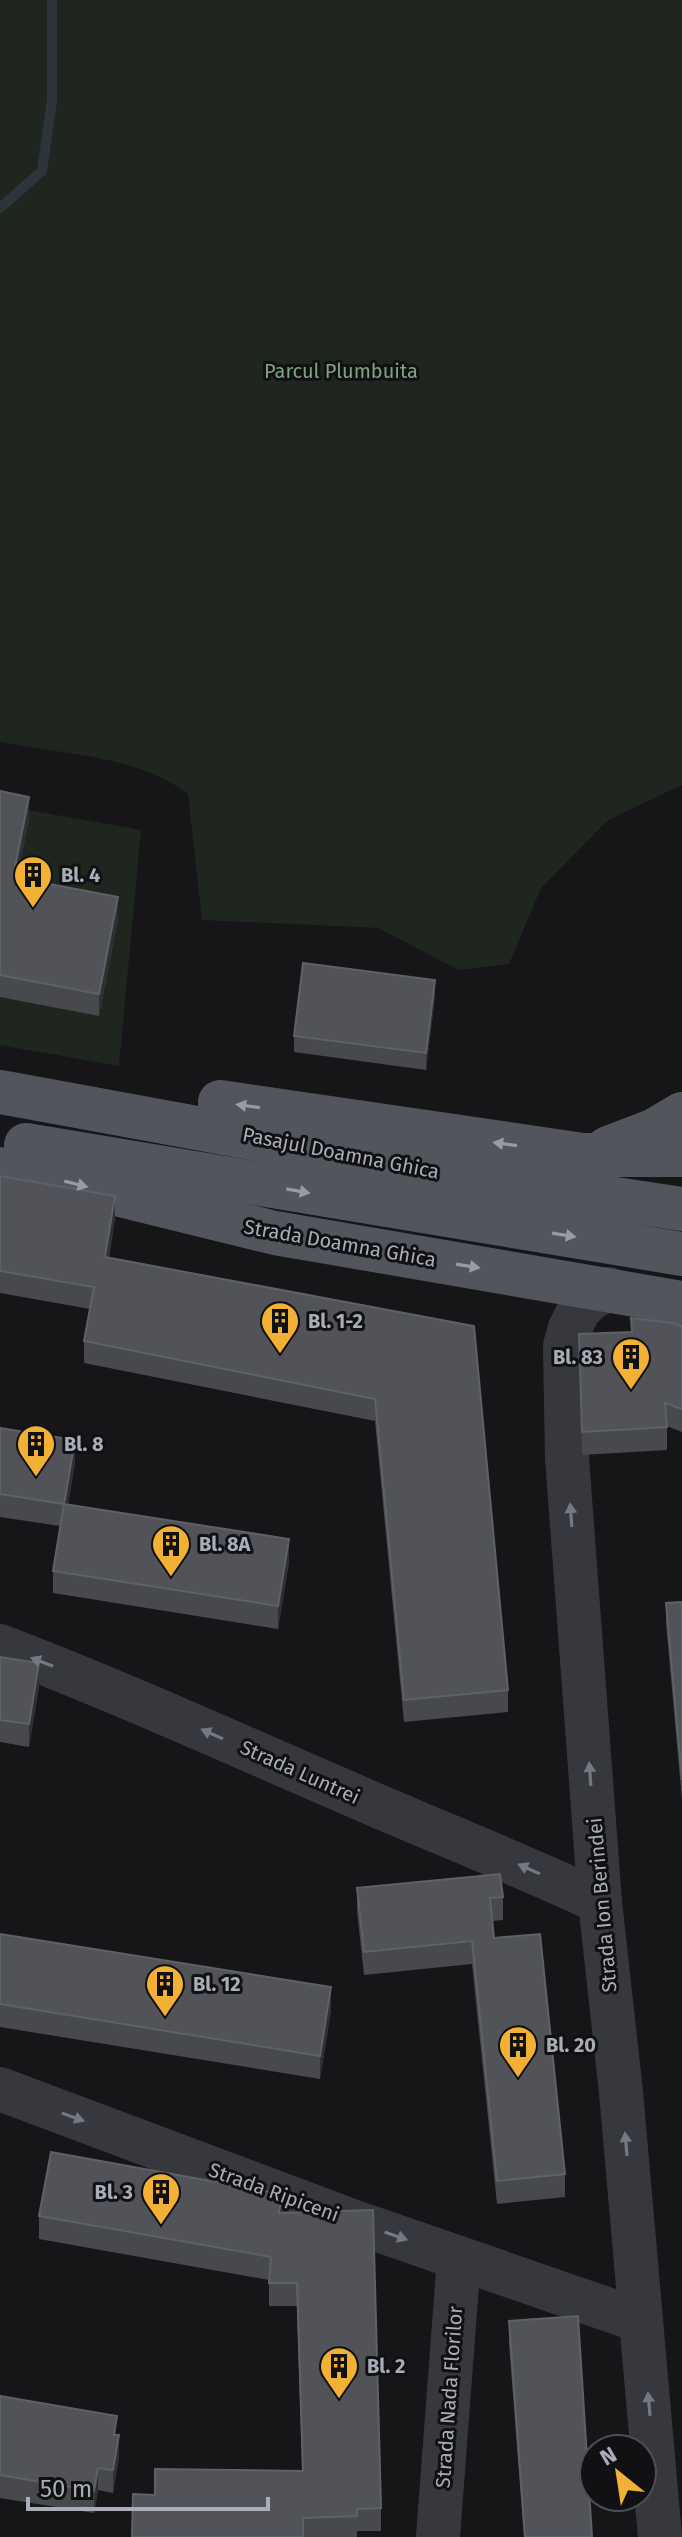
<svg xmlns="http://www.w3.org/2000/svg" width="682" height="2537" font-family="'Fira Sans',sans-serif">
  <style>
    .green { fill: #1e261f }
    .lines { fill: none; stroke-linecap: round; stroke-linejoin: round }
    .stream { stroke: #2c353c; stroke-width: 10 }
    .minor { stroke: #37383d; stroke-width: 44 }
    .major { stroke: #53555c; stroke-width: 44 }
    .wall { fill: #47494d }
    .shaded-wall { fill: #2f3033 }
    .building { fill: #525359; stroke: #5f6168; stroke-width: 2 }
    .oneway { fill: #979ba6 }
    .oneway2 { fill: #757881 }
    .labels { text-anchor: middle; stroke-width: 6; stroke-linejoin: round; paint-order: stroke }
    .park-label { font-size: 20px; fill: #7fa381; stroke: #111113 }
    .poi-label { font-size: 20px; font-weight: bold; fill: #a8adb8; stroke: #111113; text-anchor: start }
    .street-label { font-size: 20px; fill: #a8adb8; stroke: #111113 }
  </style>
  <rect width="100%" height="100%" fill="#161618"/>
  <!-- green -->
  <g class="green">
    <path d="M0 0H682V785L608 820 541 888 509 964 459 970 378 928 202 920 188 794C135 754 63 755 0 742Z"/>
    <path d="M0 805 141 830 119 1066 0 1045Z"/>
  </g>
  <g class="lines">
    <!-- stream -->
    <path class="stream" d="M0 208 42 171 52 100V0"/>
    <!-- minor -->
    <g class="minor">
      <path d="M608 1289 590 1299 579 1310 570 1328 565 1346 567 1458 600 1902 621 2092 660 2537"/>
      <path d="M0 1646C118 1691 232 1743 348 1793 432 1830 517 1863 600 1902"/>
      <path d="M0 2089 355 2222 641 2321"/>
      <path d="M438 2537 459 2258"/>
    </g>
    <!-- major -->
    <g class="major">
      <path d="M0 1092 442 1173 682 1209"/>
      <path d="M220 1102 583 1155H682"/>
      <path d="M26 1145 682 1254"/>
      <path d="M608 1148 655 1130 682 1114"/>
      <path d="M0 1169 67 1182 275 1233 682 1303"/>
    </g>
  </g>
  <!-- wall -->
  <g class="wall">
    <path d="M0 791 29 819 17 878 118 919 99 1016 0 997Z"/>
    <path d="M435 996 426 1070 294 1052V1036Z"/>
    <path d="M0 1176 115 1218 109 1258 474 1326 508 1690V1712L404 1722 375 1421 84 1363V1341L90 1309 0 1293Z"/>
    <path d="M631 1318 682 1326V1432L667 1426V1450L582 1455 579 1334 631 1332Z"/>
    <path d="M0 1428 75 1462 68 1505 289 1562 278 1629 53 1593V1571L60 1526 0 1517Z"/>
    <path d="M682 1602V1800L666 1623V1603Z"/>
    <path d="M0 1657 39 1686 29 1747 0 1742Z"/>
    <path d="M357 1888 503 1897V1920L492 1921 494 1938 565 2174V2197L497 2204 472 1964 364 1975 357 1911Z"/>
    <path d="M0 1934 331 2010 320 2079 0 2027Z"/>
    <path d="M282 2213 381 2508V2531H357V2537H132L155 2495 302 2471 297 2306H269V2280L39 2239V2216Z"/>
    <path d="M509 2321 592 2537H524L509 2344Z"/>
    <path d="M0 2396 117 2435 119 2458 113 2493 98 2490 94 2513 0 2498Z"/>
  </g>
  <!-- shaded-wall -->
  <g class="shaded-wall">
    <path d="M29 797V819L13 899V877Z"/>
    <path d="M118 897V919L99 1016V994Z"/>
    <path d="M435 980V996L426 1070V1053Z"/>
    <path d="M115 1196V1218L105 1279V1257Z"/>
    <path d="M75 1440V1462L64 1527V1504Z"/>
    <path d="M289 1539V1562L278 1629V1606Z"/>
    <path d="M39 1663V1686L29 1747V1724Z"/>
    <path d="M331 1987V2010L320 2079V2056Z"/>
    <path d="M119 2435V2458L113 2493V2470Z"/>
    <path d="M98 2468V2490L94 2513V2491Z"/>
  </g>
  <!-- building -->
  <g class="building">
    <path d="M0 791 29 797 13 877 118 897 99 994 0 975Z"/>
    <path d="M303 963 435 980 426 1053 294 1036Z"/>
    <path d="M0 1176 115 1196 105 1257 474 1326 508 1690 404 1700 375 1399 84 1341 94 1287 0 1271Z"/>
    <path d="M631 1318 673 1323 682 1326V1409L665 1403 667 1427 582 1432 579 1334 632 1332Z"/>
    <path d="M0 1428 75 1440 64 1504 0 1494Z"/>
    <path d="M64 1504 289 1539 278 1606 53 1571Z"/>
    <path d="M682 1602V1780L666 1603Z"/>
    <path d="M0 1657 39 1663 29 1724 0 1720Z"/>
    <path d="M500 1874 503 1897 490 1898 494 1938 540 1934 565 2174 497 2181 472 1941 364 1952 357 1888Z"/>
    <path d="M0 1934 331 1987 320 2056 0 2004Z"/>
    <path d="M51 2152 282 2194 279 2213 373 2210 381 2508 357 2509V2516L303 2518V2537H132L133 2494 155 2495V2469L303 2471 297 2283H269L271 2257 39 2216Z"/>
    <path d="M578 2316 592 2537H525L509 2321Z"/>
    <path d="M0 2396 117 2416 114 2435H119L113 2470 98 2468 94 2491 0 2475Z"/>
  </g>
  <!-- one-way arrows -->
  <defs><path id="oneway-solid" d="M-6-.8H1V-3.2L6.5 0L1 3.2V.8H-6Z" transform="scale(2)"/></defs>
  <g class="oneway">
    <use href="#oneway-solid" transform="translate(248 1106) rotate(-172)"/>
    <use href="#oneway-solid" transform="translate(505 1144) rotate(-172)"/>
    <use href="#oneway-solid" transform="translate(76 1184) rotate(14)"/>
    <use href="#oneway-solid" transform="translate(298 1191) rotate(10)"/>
    <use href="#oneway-solid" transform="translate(564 1235) rotate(9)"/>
    <use href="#oneway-solid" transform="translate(468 1266) rotate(9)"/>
  </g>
  <g class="oneway2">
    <use href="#oneway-solid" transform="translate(571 1515) rotate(-94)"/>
    <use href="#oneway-solid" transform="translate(42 1662) rotate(-159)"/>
    <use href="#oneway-solid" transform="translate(212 1734) rotate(-156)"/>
    <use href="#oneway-solid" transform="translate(590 1774) rotate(-94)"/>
    <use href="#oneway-solid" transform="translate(529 1869) rotate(-156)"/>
    <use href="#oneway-solid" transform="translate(73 2117) rotate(20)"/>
    <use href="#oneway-solid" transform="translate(626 2144) rotate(-95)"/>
    <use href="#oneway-solid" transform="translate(396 2236) rotate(19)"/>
    <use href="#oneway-solid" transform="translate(649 2404) rotate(-95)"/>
  </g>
  <!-- icons -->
  <defs>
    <g id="building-pin" transform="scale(2)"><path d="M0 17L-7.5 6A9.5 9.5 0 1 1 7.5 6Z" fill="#f2b134" stroke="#111113"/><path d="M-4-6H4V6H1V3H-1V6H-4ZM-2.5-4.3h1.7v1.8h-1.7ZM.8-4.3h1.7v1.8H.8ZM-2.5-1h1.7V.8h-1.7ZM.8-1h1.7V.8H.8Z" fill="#111"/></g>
  </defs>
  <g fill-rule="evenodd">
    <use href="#building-pin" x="33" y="875"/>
    <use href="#building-pin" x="280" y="1321"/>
    <use href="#building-pin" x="631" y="1357"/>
    <use href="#building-pin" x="36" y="1444"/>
    <use href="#building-pin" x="171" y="1544"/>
    <use href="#building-pin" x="165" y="1984"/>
    <use href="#building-pin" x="518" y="2045"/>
    <use href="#building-pin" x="161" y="2192"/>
    <use href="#building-pin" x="339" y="2366"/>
  </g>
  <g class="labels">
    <!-- park labels -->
    <g class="park-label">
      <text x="341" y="378">Parcul Plumbuita</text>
    </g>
    <!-- poi labels -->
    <g class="poi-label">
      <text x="61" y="882">Bl. 4</text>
      <text x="308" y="1328">Bl. 1-2</text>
      <text x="603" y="1364" text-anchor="end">Bl. 83</text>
      <text x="64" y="1451">Bl. 8</text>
      <text x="199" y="1551">Bl. 8A</text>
      <text x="193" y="1991">Bl. 12</text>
      <text x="546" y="2052">Bl. 20</text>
      <text x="133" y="2199" text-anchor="end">Bl. 3</text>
      <text x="367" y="2373">Bl. 2</text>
    </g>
    <!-- street labels -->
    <g class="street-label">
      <text transform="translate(341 1153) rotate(11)" y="7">Pasajul Doamna Ghica</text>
      <text transform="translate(340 1243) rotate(10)" y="7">Strada Doamna Ghica</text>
      <text transform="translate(300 1772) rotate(24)" y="7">Strada Luntrei</text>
      <text transform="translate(602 1905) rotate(-95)" y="7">Strada Ion Berindei</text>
      <text transform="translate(274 2192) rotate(20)" y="7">Strada Ripiceni</text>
      <text transform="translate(449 2397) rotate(-86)" y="7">Strada Nada Florilor</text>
    </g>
  </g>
  <!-- north arrow -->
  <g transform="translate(618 2473) rotate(330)"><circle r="38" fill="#111113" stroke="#4d4f55" stroke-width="2"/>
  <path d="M0-6L14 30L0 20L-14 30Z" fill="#f2b134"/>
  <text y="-12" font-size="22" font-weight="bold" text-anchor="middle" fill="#a8adb8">N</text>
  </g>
  <!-- scale -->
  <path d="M28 2497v12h240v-12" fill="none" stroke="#a8adb8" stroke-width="4"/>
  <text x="40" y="2497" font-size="24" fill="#a8adb8" stroke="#111113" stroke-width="6" paint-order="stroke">50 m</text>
</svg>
